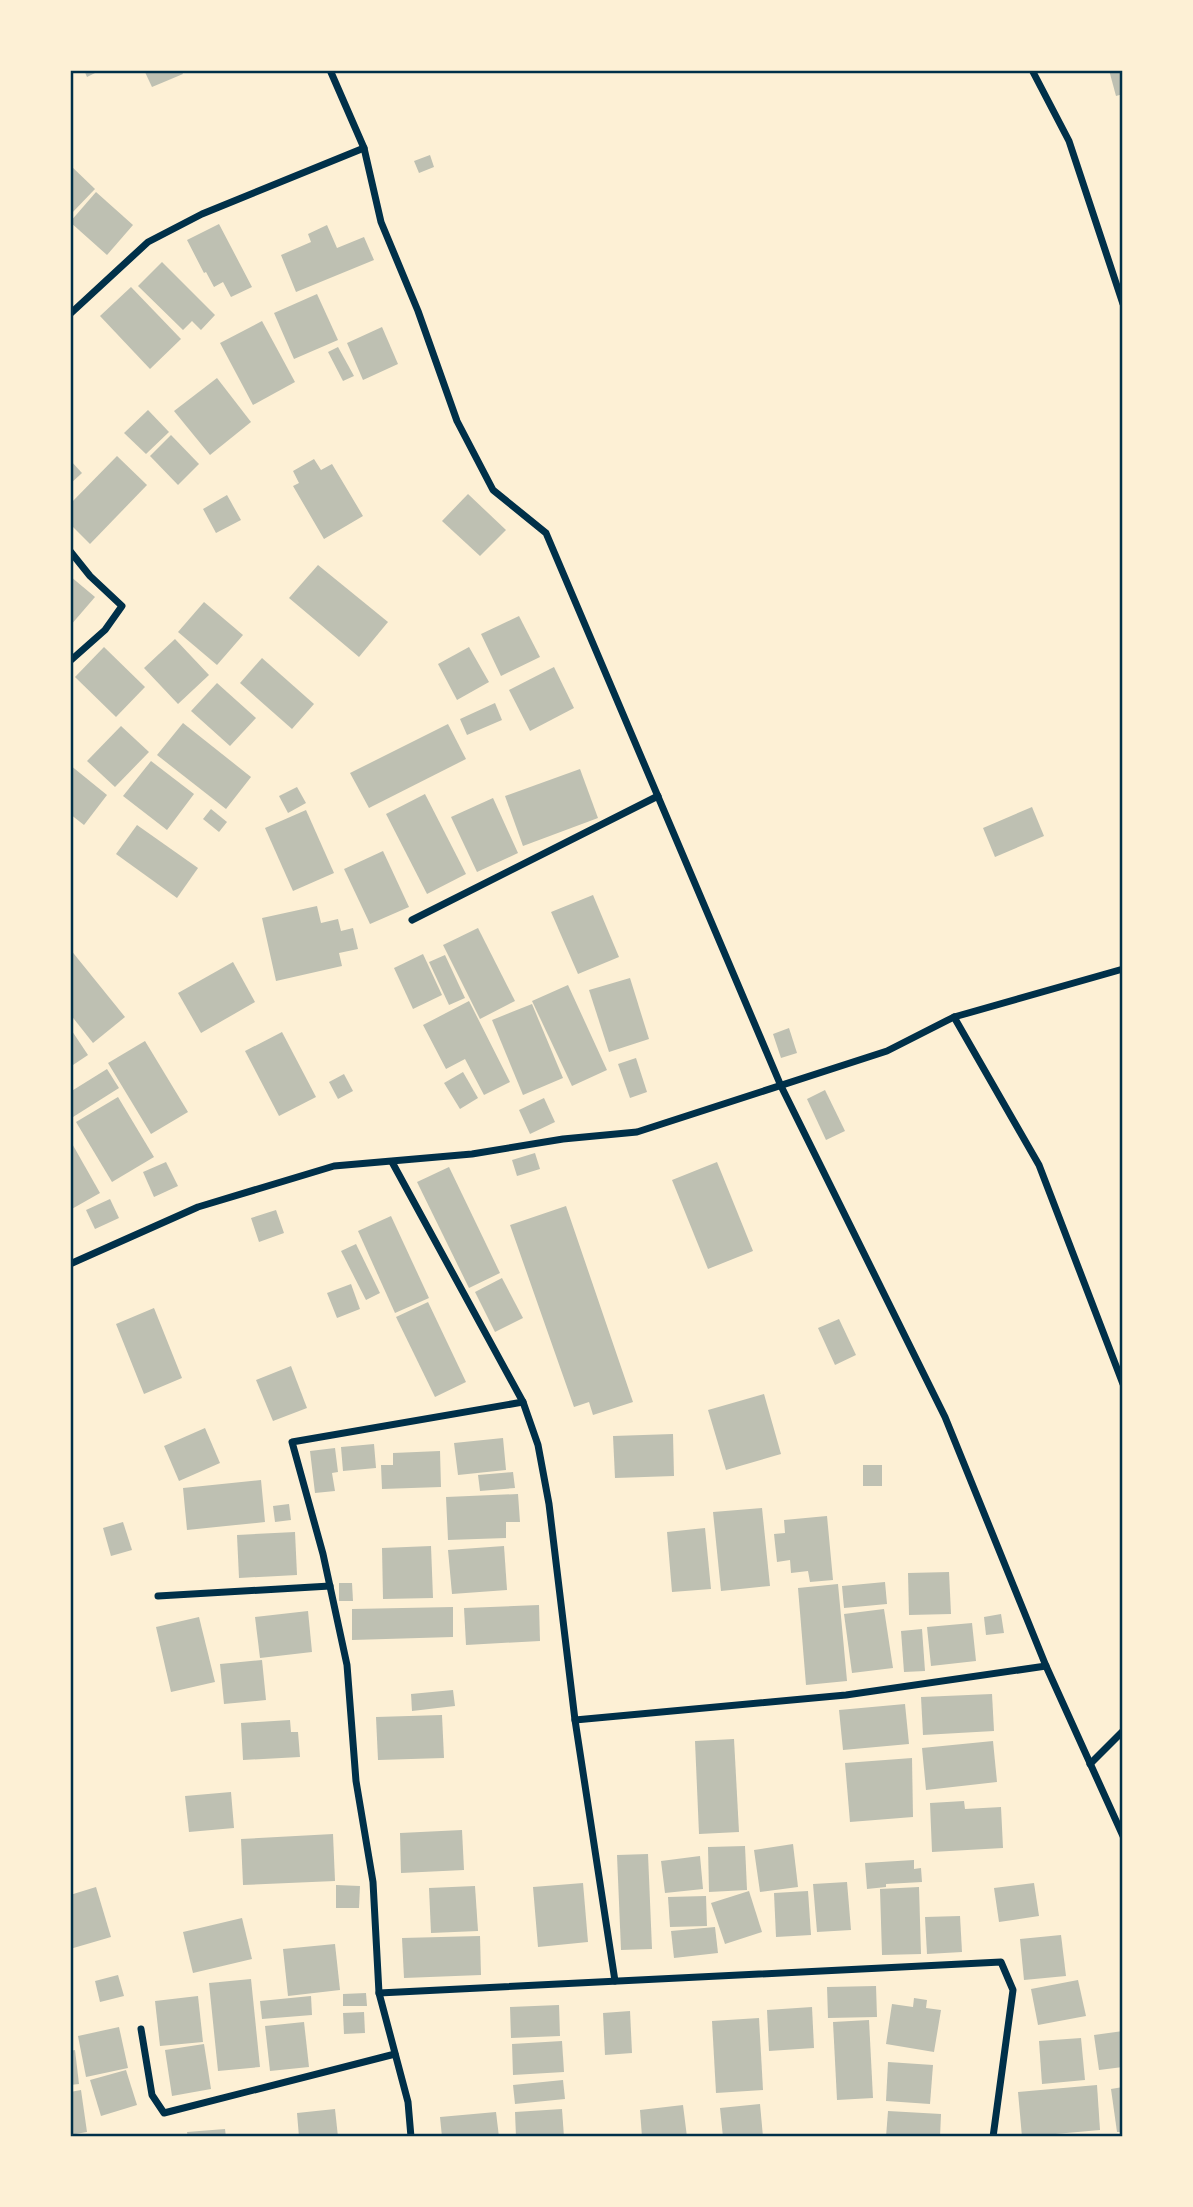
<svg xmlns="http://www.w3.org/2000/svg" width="1193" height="2207" font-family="'Titillium Web',sans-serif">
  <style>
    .building { fill: #bec0b2 }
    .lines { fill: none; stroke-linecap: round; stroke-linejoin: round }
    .minor { stroke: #003049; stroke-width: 7 }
    .neatline { fill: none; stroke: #003049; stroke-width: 2.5 }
  </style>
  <rect width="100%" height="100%" fill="#fdf0d5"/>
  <!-- building -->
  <g class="building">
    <path d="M84 70H101L87 77Z"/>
    <path d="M144 70H181L183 74 152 87Z"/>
    <path d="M1109 70H1123V94L1116 96Z"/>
    <path d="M430 155 434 167 419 173 414 161Z"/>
    <path d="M70 165 95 189 70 215Z"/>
    <path d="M96 192 133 225 107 255 70 222Z"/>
    <path d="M219 224 252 287 231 297 223 282 214 287 206 272 204 273 187 240Z"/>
    <path d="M327 225 337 248 364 237 374 260 296 292 281 255 311 242 308 234Z"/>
    <path d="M162 262 215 315 201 330 192 321 183 330 138 286Z"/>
    <path d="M131 287 181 339 150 369 100 316Z"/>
    <path d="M317 294 338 340 294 359 274 313Z"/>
    <path d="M262 321 295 382 253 405 220 343Z"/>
    <path d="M382 327 398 364 363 380 347 343Z"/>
    <path d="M338 347 354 376 343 381 328 352Z"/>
    <path d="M217 378 251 422 210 455 174 411Z"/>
    <path d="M148 410 169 432 146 454 124 433Z"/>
    <path d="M171 435 199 464 178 485 150 456Z"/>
    <path d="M117 456 147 485 90 544 70 524V504Z"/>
    <path d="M314 459 321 470 332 464 363 516 324 539 293 486 299 483 293 471Z"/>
    <path d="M70 460 82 473 70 484Z"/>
    <path d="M468 494 506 530 480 556 442 521Z"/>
    <path d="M227 495 241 520 216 533 203 509Z"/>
    <path d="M318 565 388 622 359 657 289 598Z"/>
    <path d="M70 576 95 597 70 626Z"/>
    <path d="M204 602 243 635 217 665 178 632Z"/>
    <path d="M519 616 540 657 501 676 481 634Z"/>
    <path d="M175 639 209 675 178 704 144 668Z"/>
    <path d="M104 647 145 687 116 717 75 677Z"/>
    <path d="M469 647 489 682 457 700 438 664Z"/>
    <path d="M262 658 314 704 292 729 240 683Z"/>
    <path d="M554 667 574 708 530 731 509 690Z"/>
    <path d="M217 683 256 718 230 746 191 711Z"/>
    <path d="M495 703 502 720 467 735 460 719Z"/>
    <path d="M183 723 251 777 226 809 157 755Z"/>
    <path d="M448 724 466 759 369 808 350 773Z"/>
    <path d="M121 726 149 752 115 787 87 761Z"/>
    <path d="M151 761 194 794 167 830 123 796Z"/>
    <path d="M70 765 107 795 84 825 70 814Z"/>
    <path d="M580 769 598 818 523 846 505 796Z"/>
    <path d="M297 787 306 803 288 813 279 796Z"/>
    <path d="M425 794 466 874 427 894 386 814Z"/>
    <path d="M493 798 518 853 477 872 451 817Z"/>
    <path d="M1032 807 1044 836 995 857 983 828Z"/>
    <path d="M211 809 227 822 219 832 203 819Z"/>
    <path d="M306 810 334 873 293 891 265 828Z"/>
    <path d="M137 825 198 868 177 898 116 854Z"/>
    <path d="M383 851 409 907 370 924 344 869Z"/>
    <path d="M593 895 619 957 578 974 551 912Z"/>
    <path d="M317 906 321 923 338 919 341 931 353 928 358 949 339 953 342 966 276 981 262 918Z"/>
    <path d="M478 928 515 1001 480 1019 443 945Z"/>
    <path d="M70 949 125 1017 93 1043 70 1014Z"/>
    <path d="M423 954 442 995 413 1009 394 968Z"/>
    <path d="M445 955 465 998 449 1005 429 962Z"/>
    <path d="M233 962 255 1002 201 1033 178 993Z"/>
    <path d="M630 978 649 1039 609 1052 589 990Z"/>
    <path d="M568 985 607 1070 572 1086 532 1001Z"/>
    <path d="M469 1001 510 1082 484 1095 465 1059 446 1069 423 1025Z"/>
    <path d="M532 1004 563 1078 523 1095 492 1020Z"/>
    <path d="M70 1028 88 1055 70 1067Z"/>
    <path d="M789 1028 797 1053 781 1058 773 1034Z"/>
    <path d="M282 1032 316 1097 279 1116 245 1051Z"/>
    <path d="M145 1041 188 1112 151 1134 108 1063Z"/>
    <path d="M636 1058 647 1092 630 1098 618 1064Z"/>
    <path d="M107 1069 119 1088 73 1117 70 1111V1092Z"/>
    <path d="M463 1072 478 1098 460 1109 444 1083Z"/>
    <path d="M344 1074 353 1091 338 1099 329 1082Z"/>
    <path d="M825 1090 845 1131 826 1140 807 1099Z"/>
    <path d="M118 1097 154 1157 112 1182 76 1122Z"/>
    <path d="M544 1098 555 1122 530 1134 519 1110Z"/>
    <path d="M70 1140 100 1193 70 1210Z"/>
    <path d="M535 1153 540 1169 517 1176 512 1160Z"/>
    <path d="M166 1162 178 1186 154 1197 143 1172Z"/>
    <path d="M717 1162 753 1251 708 1269 672 1180Z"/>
    <path d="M449 1167 500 1273 469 1288 417 1182Z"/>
    <path d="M110 1199 119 1218 95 1229 86 1210Z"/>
    <path d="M566 1206 633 1402 593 1415 589 1402 574 1407 510 1225Z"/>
    <path d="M276 1210 284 1233 259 1242 251 1218Z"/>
    <path d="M391 1216 429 1298 395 1313 358 1231Z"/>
    <path d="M356 1244 380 1293 366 1300 341 1251Z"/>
    <path d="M502 1278 523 1318 495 1332 475 1292Z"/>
    <path d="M351 1284 360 1309 337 1318 327 1293Z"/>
    <path d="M428 1302 466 1382 435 1397 396 1317Z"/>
    <path d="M154 1308 182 1378 144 1394 116 1324Z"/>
    <path d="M839 1319 856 1355 835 1365 818 1328Z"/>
    <path d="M291 1366 307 1408 273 1421 256 1380Z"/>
    <path d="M764 1394 781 1454 726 1470 708 1410Z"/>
    <path d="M205 1428 220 1463 179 1481 164 1446Z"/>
    <path d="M673 1434 674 1476 615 1478 613 1436Z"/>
    <path d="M503 1438 506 1470 458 1475 454 1443Z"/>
    <path d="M374 1444 376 1468 343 1471 341 1447Z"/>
    <path d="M335 1448 338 1472 332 1473 335 1491 315 1493 310 1451Z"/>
    <path d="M440 1451 441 1487 382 1489 381 1465H393V1453Z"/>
    <rect x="863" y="1465" width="19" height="21"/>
    <path d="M513 1472 515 1488 480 1491 478 1475Z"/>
    <path d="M261 1480 265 1522 187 1530 183 1488Z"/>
    <path d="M518 1494 520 1522H506V1538L448 1540 446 1497Z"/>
    <path d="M289 1504 291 1520 275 1522 273 1506Z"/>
    <path d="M762 1508 770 1586 721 1591 713 1512Z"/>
    <path d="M827 1516 833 1580 810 1582 808 1571 791 1573 790 1560 777 1562 774 1534 785 1533 784 1520Z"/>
    <path d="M123 1522 132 1550 111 1556 103 1528Z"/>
    <path d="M705 1528 711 1589 672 1592 667 1532Z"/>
    <path d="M295 1532 297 1575 239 1578 237 1535Z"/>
    <path d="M431 1546 433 1598 383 1599 382 1548Z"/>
    <path d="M504 1546 507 1590 452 1594 448 1550Z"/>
    <path d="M949 1572 951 1614 909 1615 908 1573Z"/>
    <path d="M885 1582 887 1604 844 1608 842 1586Z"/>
    <path d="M339 1583H352L353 1601H339Z"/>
    <path d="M838 1584 847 1681 806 1685 798 1588Z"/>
    <path d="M539 1605 540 1641 466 1645 464 1608Z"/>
    <path d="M453 1607V1637L352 1640V1609Z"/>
    <path d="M884 1609 893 1668 852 1673 844 1614Z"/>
    <path d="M308 1611 312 1652 260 1658 255 1617Z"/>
    <path d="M1001 1614 1004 1633 986 1635 984 1617Z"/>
    <path d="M199 1617 215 1682 171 1692 156 1627Z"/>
    <path d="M972 1623 976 1661 931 1666 927 1627Z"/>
    <path d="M922 1629 925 1671 904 1672 901 1631Z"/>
    <path d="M262 1660 266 1700 224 1704 220 1664Z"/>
    <path d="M453 1690 455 1706 412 1711 411 1694Z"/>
    <path d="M992 1694 994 1731 923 1735 921 1697Z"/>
    <path d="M905 1704 909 1744 843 1750 839 1710Z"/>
    <path d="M442 1715 444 1758 378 1760 376 1717Z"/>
    <path d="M290 1720 291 1732H298L300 1757 243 1760 241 1723Z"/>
    <path d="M734 1739 739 1832 699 1834 695 1741Z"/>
    <path d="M993 1741 997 1782 926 1790 922 1748Z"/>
    <path d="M912 1758 913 1817 850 1822 845 1763Z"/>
    <path d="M231 1792 234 1828 189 1832 185 1796Z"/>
    <path d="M964 1801 965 1809 1001 1807 1003 1848 932 1852 930 1803Z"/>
    <path d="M462 1830 464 1870 401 1873 400 1833Z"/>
    <path d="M333 1834 335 1881 243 1885 241 1839Z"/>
    <path d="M793 1844 798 1887 760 1892 754 1850Z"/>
    <path d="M745 1846 747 1890 709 1892 708 1847Z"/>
    <path d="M648 1854 652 1949 621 1950 617 1855Z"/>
    <path d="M700 1856 703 1889 665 1893 661 1861Z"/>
    <path d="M914 1860V1869L921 1868 922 1882 886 1884V1887L867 1889 865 1863Z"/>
    <path d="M847 1882 851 1930 817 1932 813 1884Z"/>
    <path d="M583 1883 588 1942 538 1947 533 1887Z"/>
    <path d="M1034 1883 1039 1916 999 1922 994 1888Z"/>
    <path d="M336 1885 360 1886 359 1908H336Z"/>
    <path d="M475 1886 478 1931 431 1933 429 1888Z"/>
    <path d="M96 1887 111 1937 70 1949V1895Z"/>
    <path d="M919 1887 921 1954 882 1955 880 1889Z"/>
    <path d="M749 1891 762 1932 725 1944 711 1903Z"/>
    <path d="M808 1891 811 1935 776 1937 774 1893Z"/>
    <path d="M706 1896 707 1926 670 1927 668 1897Z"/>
    <path d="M960 1916 962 1952 927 1954 925 1917Z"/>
    <path d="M242 1918 252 1959 193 1973 183 1932Z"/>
    <path d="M715 1927 718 1953 674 1958 671 1931Z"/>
    <path d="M1061 1935 1066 1976 1024 1980 1020 1939Z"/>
    <path d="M480 1936 481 1975 404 1978 402 1938Z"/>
    <path d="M335 1944 340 1990 288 1996 283 1949Z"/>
    <path d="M118 1975 124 1996 100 2002 95 1981Z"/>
    <path d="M251 1979 260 2067 218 2071 209 1983Z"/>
    <path d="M1078 1980 1086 2016 1038 2025 1031 1989Z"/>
    <path d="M876 1986 877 2017 828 2018 827 1987Z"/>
    <path d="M366 1993 367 2006H343V1994Z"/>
    <path d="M198 1996 203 2042 160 2046 155 2001Z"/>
    <path d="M311 1996 312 2015 262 2019 260 2001Z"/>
    <path d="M914 1998 927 2000 926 2008 941 2010 934 2052 886 2044 892 2004 913 2007Z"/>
    <path d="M559 2005 560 2036 511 2038 510 2007Z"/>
    <path d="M812 2007 814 2048 769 2051 767 2010Z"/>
    <path d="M630 2011 632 2053 605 2055 603 2013Z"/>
    <path d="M364 2012 365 2033 344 2034 343 2013Z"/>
    <path d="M759 2018 763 2090 716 2093 712 2021Z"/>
    <path d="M869 2020 873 2098 837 2100 833 2022Z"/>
    <path d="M304 2022 309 2067 270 2071 265 2026Z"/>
    <path d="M119 2027 128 2068 86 2077 78 2036Z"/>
    <path d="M1123 2031V2067L1099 2070 1094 2035Z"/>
    <path d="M1081 2038 1085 2080 1042 2084 1039 2041Z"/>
    <path d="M562 2041 564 2072 513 2075 512 2044Z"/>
    <path d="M204 2044 211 2089 172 2096 165 2050Z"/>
    <path d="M75 2050 79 2084 70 2085V2051Z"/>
    <path d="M888 2062 933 2065 930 2104 886 2101Z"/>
    <path d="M126 2070 137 2105 101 2116 90 2080Z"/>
    <path d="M563 2080 565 2099 515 2104 513 2085Z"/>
    <path d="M1097 2085 1100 2130 1022 2137 1018 2092Z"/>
    <path d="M1123 2087V2132H1117L1111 2089Z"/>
    <path d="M81 2090 87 2132 70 2135V2092Z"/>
    <path d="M760 2104 763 2137H723L720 2108Z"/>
    <path d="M683 2105 687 2137H642L640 2110Z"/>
    <path d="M335 2109 338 2137H299L297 2113Z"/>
    <path d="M562 2109 564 2137H516L515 2112Z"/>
    <path d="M888 2111 941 2114 940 2137H886Z"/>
    <path d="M496 2112 499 2137H442L440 2117Z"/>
    <path d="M225 2129 226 2137H188L187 2132Z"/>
  </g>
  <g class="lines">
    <!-- minor -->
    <g class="minor">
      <path d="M330 70 364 148 381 222 418 311 457 421 493 490 546 533 781 1086 945 1417 1046 1666 1123 1836"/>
      <path d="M1032 70 1069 141 1123 304"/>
      <path d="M70 314 148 242 202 214 364 148"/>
      <path d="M70 551 90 576 122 606 105 630 70 661"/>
      <path d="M412 920 658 796"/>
      <path d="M954 1017 1039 1165 1123 1384"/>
      <path d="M392 1162 523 1402 538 1445 549 1504 575 1720 615 1981"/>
      <path d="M70 1264 198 1207 334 1166 472 1154 563 1139 637 1132 887 1051 954 1017 1123 969"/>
      <path d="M158 1596 330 1586"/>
      <path d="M575 1720 846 1695 1046 1666"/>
      <path d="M1090 1764 1123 1731"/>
      <path d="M379 1993 1001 1962 1013 1990 993 2137"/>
      <path d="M141 2029 152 2095 164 2113 395 2054"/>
      <path d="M411 2137 408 2102 379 1993 373 1882 356 1781 347 1665 323 1554 292 1442 523 1402"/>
    </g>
  </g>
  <!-- border -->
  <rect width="1193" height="2207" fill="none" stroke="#fdf0d5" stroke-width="144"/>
  <rect x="72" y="72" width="1049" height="2063" class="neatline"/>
</svg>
